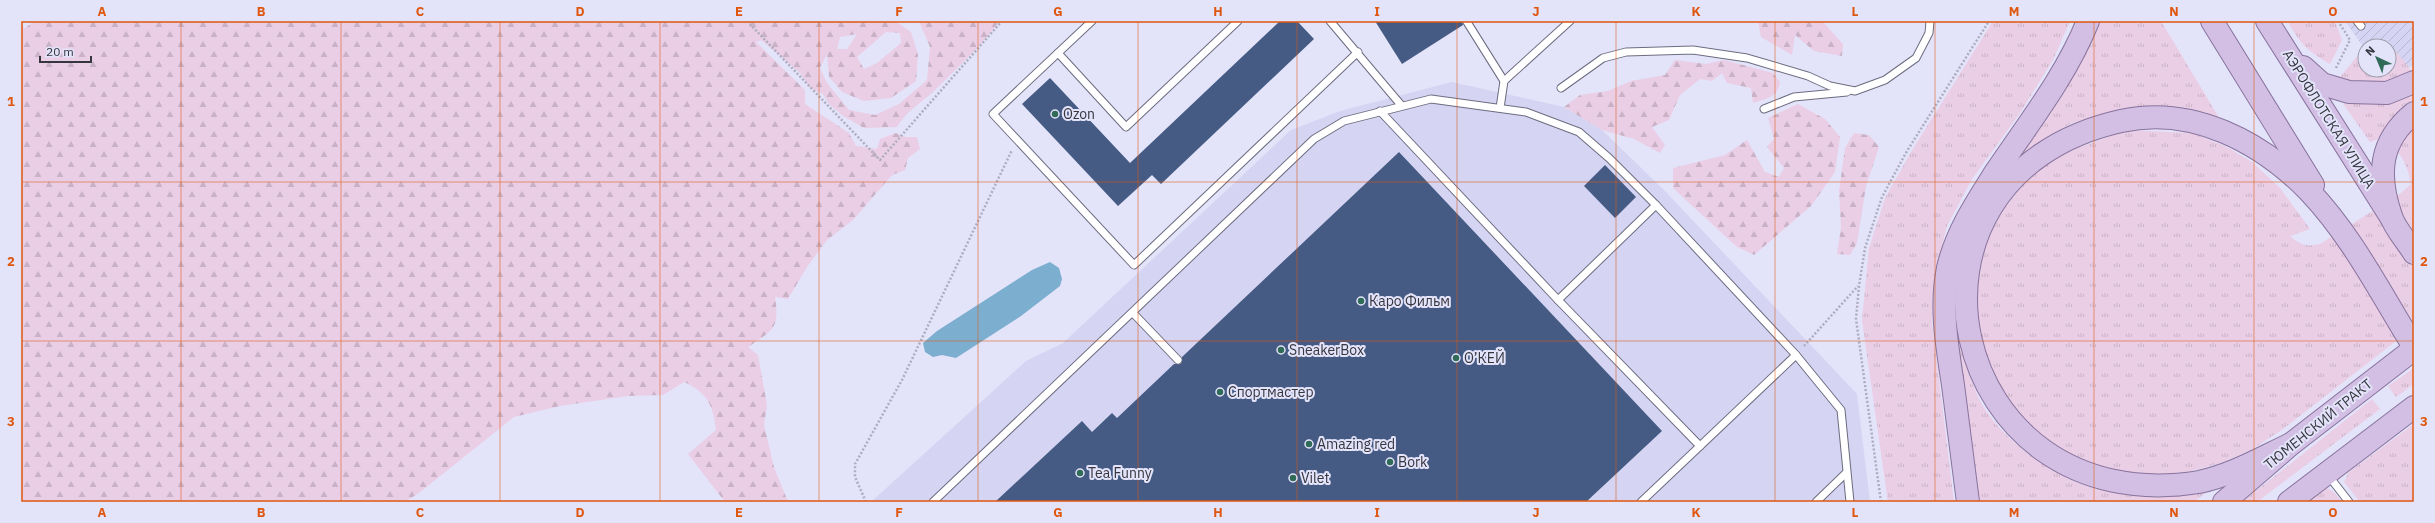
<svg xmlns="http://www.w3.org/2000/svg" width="2435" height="523" font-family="'IBM Plex Sans',sans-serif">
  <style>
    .built { fill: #d5d5f3 }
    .industrial { fill: url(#industrial-furrows) }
    .grass { fill: url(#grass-tufts) }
    .forest { fill: url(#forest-firs); fill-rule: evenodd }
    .water { fill: #7caed0 }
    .building { fill: #455b84 }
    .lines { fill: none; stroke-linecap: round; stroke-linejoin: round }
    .lane-casing { stroke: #6c6c80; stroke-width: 9 }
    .primary-casing { stroke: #88739d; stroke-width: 24 }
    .path { stroke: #adadbf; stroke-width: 2.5; stroke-dasharray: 2 2; stroke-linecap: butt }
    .lane { stroke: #fff; stroke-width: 7 }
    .primary { stroke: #d2bfe3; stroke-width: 22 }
    .grid { fill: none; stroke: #df570f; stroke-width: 1; stroke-opacity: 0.55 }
    .poi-dot { fill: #2f6b57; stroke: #e3e3fa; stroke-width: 1.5 }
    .labels { text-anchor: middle; stroke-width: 4; stroke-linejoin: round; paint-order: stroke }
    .poi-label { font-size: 14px; fill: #36363f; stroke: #e3e3fa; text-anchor: start }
    .street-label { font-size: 14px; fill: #36363f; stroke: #e3e3fa }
    .neatline { fill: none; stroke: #df570f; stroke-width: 1.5 }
    .grid-label { font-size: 13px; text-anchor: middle; font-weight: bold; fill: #df570f }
  </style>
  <defs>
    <pattern id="industrial-furrows" width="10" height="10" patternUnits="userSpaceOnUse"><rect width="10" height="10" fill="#d5d5f3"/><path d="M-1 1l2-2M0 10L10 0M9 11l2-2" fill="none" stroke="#b7b7d1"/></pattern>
    <pattern id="grass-tufts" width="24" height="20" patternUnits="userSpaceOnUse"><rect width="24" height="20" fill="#eacee5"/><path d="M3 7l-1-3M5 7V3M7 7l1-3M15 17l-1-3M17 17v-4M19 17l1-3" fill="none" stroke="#c9b2c6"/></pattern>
    <pattern id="forest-firs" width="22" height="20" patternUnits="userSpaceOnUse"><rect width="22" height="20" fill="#eacee5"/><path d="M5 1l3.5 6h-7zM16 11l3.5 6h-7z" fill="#c9b2c6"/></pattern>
  </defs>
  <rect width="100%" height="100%" fill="#e3e3fa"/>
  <!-- built -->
  <path class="built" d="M1452 82 1564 107 1602 130 1665 191 1857 394 1870 502H871L1026 361 1063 343 1291 130 1340 111Z"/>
  <!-- industrial -->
  <path class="industrial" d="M2345 21H2414V65L2408 68 2388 41 2365 46 2364 48Z"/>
  <!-- grass -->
  <g class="grass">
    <path d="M1993 21H2070L2053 60 2020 113 1972 179 1947 226 1935 274 1932 322 1954 502H1888L1862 320 1869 248 1885 198 1911 152Z"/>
    <path d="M2097 21H2161L2221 121 2133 109 2101 115 2072 123 2041 142 2006 173Z"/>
    <path d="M2288 21H2335L2342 40 2330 64C2309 52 2299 44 2288 21Z"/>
    <path d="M2395 50 2414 74V327L2283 429 2251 450 2221 463 2180 474 2138 476 2074 460 2018 420 1984 361 1976 326 1978 265 1991 232 2004 208 2028 178 2058 155 2127 130 2192 133 2225 146 2252 162 2280 188 2310 229 2290 236C2301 245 2306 247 2320 244L2401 193 2411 184C2407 162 2400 151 2382 138L2370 142 2344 105 2340 77 2359 54 2365 58V70H2389V51Z"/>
    <path d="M1955 286C1957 323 1962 358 1976 392 1991 429 2032 460 2067 478 2085 488 2111 492 2131 494 2157 496 2184 492 2210 489L2194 502H1977L1953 320Z"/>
    <path d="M2414 368V384L2396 397 2388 386Z"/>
    <path d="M2372 399 2380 409 2257 502H2242Z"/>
    <path d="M2414 424V502H2360L2344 482 2349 472Z"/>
    <path d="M2327 488 2335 493 2342 502H2308Z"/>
  </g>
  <!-- forest -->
  <g class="forest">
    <path d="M34 21H895L911 32 918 55 916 81 891 98 864 101 842 92 829 77 827 54 820 68 827 83 849 110 875 115 899 104 927 80 930 47 919 21H1000C980 47 955 70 932 93 919 104 906 112 897 127L864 128 843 116 829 104 823 94 810 88 800 73 761 40 756 42 805 90V104L849 133 856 146 877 149 880 139 896 133 905 137H917L920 149 908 158 905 170 892 175 853 220 827 240 807 267 788 299 775 297C780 329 773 330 748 347L758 355 767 405 764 425 774 467 788 502H725L688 454 716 430C713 405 708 393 684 382L663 395 628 396 560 406 514 417 419 493 405 502H21V26L25 28ZM886 32 900 33 901 43 877 63 864 69 857 57ZM857 34 847 49H837L840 37Z"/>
    <path d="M1758 21H1822L1843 44 1842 56 1814 51 1795 35 1792 55 1761 37Z"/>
    <path d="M1675 60 1706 64 1724 60 1773 73 1780 82C1778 97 1766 99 1753 103L1751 88 1727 83 1722 73 1712 81 1700 79 1680 95 1669 120 1652 127 1665 145 1660 153 1634 139 1602 130 1564 107 1580 95 1608 91 1631 81 1665 75Z"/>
    <path d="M1798 104 1825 119 1840 137 1835 172 1811 206 1754 255 1737 247 1673 188V168L1725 155 1747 140 1765 172 1779 177 1784 168 1767 147 1774 139 1768 118Z"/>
    <path d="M1854 133 1869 135 1879 147 1866 186 1857 243 1850 255 1837 254 1841 227 1839 191 1845 148Z"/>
  </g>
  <!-- water -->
  <path class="water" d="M1050 262 1059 268 1062 279 1060 286 1021 316 956 358 942 355 933 357 925 352 923 343 937 331 1032 270Z"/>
  <!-- building -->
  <g class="building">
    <path d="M1280 21H1297L1314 39 1161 184 1152 175 1118 206 1022 104 1050 78 1130 163Z"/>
    <path d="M1375 21H1462L1463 25 1402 64Z"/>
    <path d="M1399 152 1662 431 1586 502H995L1082 421 1092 432 1112 413 1117 418 1174 364H1181L1182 357Z"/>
    <path d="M1605 165 1636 197 1615 218 1584 186Z"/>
  </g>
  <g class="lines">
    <!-- lane casing -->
    <g class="lane-casing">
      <g id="lane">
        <path d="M1092 21 993 114 1134 265 1358 52"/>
        <path d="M1330 21 1401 105"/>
        <path d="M2357 21 2361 26"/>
        <path d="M1467 22 1504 81"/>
        <path d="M1058 53 1126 127 1238 21"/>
        <path d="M1561 88 1603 58 1626 52 1693 50 1747 58 1808 76 1830 86 1855 91 1885 80 1916 58 1929 33 1930 21"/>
        <path d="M1500 108 1504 81 1570 21"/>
        <path d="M1764 109 1794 97 1847 92"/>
        <path d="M1380 111 1558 300 1700 446"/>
        <path d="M1558 300 1656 205"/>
        <path d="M1133 313 1178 360"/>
        <path d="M2328 475 2349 502"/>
        <path d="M933 502 1314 139 1344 121 1431 99 1526 112 1579 132 1609 158 1656 205 1796 355 1841 410 1850 502"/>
        <path d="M1641 502 1796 355"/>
        <path d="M1816 502 1846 473"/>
      </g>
    </g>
    <!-- primary casing -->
    <g class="primary-casing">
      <g id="primary">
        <path d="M2212 21 2313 185"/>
        <path d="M2267 21 2391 217"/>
        <path d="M2303 67 2322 84 2349 92 2387 93 2414 82"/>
        <path d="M2414 113C2379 141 2377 175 2391 216 2395 229 2407 241 2414 253"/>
        <path d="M2291 444C2261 458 2232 475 2199 482 1944 523 1870 177 2121 121 2192 105 2261 142 2309 191 2352 236 2381 294 2414 347"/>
        <path d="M1968 502C1963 463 1958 424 1953 385 1947 346 1940 307 1948 268 1956 233 1976 203 1995 173 2028 124 2066 76 2088 21"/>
        <path d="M2224 502 2291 444 2414 349"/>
        <path d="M2289 502 2414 407"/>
      </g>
    </g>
    <!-- path -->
    <g class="path">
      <path d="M747 21 880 160 1002 21"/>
      <path d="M2336 68 2350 40 2338 21"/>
      <path d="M1804 346 1858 286"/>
      <path d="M866 502 855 477V464L902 380 1012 150"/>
      <path d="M1881 502 1856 319 1859 286 1865 248 1882 197 1907 151 1989 21"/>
    </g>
    <!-- lane -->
    <use href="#lane" class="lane"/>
    <!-- primary -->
    <use href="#primary" class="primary"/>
  </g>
  <!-- grid -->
  <path class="grid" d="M181 21V502M341 21V502M500 21V502M660 21V502M819 21V502M978 21V502M1138 21V502M1297 21V502M1457 21V502M1616 21V502M1775 21V502M1935 21V502M2094 21V502M2254 21V502M21 182H2414M21 341H2414"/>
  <!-- markers -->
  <g class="poi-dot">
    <circle cx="1055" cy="114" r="4"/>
    <circle cx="1361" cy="301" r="4"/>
    <circle cx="1281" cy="350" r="4"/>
    <circle cx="1456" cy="358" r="4"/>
    <circle cx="1220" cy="392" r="4"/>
    <circle cx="1309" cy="444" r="4"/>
    <circle cx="1390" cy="462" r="4"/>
    <circle cx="1080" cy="473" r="4"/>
    <circle cx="1293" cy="478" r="4"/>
  </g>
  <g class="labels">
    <!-- poi labels -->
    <g class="poi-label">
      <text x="1063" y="119">Ozon</text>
      <text x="1369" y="306">Каро Фильм</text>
      <text x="1289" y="355">SneakerBox</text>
      <text x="1464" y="363">О’КЕЙ</text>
      <text x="1228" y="397">Спортмастер</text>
      <text x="1317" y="449">Amazing red</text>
      <text x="1398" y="467">Bork</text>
      <text x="1088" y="478">Tea Funny</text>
      <text x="1301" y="483">Vilet</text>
    </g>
    <!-- street labels -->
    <g class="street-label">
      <text transform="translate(2329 119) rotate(58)" y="5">АЭРОФЛОТСКАЯ УЛИЦА</text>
      <text transform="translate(2318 424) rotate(-39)" y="5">ТЮМЕНСКИЙ ТРАКТ</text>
    </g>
  </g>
  <!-- border -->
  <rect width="2435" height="523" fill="none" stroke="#e3e3fa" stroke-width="44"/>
  <!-- north arrow -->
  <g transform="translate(2377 58) rotate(316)"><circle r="19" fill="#e3e3fa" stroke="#9e9eaf"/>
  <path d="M0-3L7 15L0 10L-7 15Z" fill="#2f6b57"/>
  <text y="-6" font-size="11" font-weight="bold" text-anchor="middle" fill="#36363f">N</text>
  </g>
  <!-- scale -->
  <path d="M40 56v6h51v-6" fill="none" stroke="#36363f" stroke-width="2"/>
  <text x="46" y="56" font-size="12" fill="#36363f" stroke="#e3e3fa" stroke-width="3" paint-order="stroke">20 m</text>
  <rect x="22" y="22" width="2391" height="479" class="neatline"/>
  <g class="grid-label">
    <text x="102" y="16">A</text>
    <text x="261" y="16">B</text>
    <text x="420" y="16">C</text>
    <text x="580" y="16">D</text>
    <text x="739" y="16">E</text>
    <text x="899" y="16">F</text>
    <text x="1058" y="16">G</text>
    <text x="1218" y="16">H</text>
    <text x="1377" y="16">I</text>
    <text x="1536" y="16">J</text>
    <text x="1696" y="16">K</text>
    <text x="1855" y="16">L</text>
    <text x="2014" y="16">M</text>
    <text x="2174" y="16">N</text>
    <text x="2333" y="16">O</text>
    <text x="11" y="106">1</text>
    <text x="2424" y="106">1</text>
    <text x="11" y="266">2</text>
    <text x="2424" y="266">2</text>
    <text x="11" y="426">3</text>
    <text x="2424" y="426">3</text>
    <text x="102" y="517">A</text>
    <text x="261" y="517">B</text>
    <text x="420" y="517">C</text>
    <text x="580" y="517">D</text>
    <text x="739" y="517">E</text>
    <text x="899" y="517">F</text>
    <text x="1058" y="517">G</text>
    <text x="1218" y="517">H</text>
    <text x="1377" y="517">I</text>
    <text x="1536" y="517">J</text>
    <text x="1696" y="517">K</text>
    <text x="1855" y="517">L</text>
    <text x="2014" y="517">M</text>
    <text x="2174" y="517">N</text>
    <text x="2333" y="517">O</text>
  </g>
</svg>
